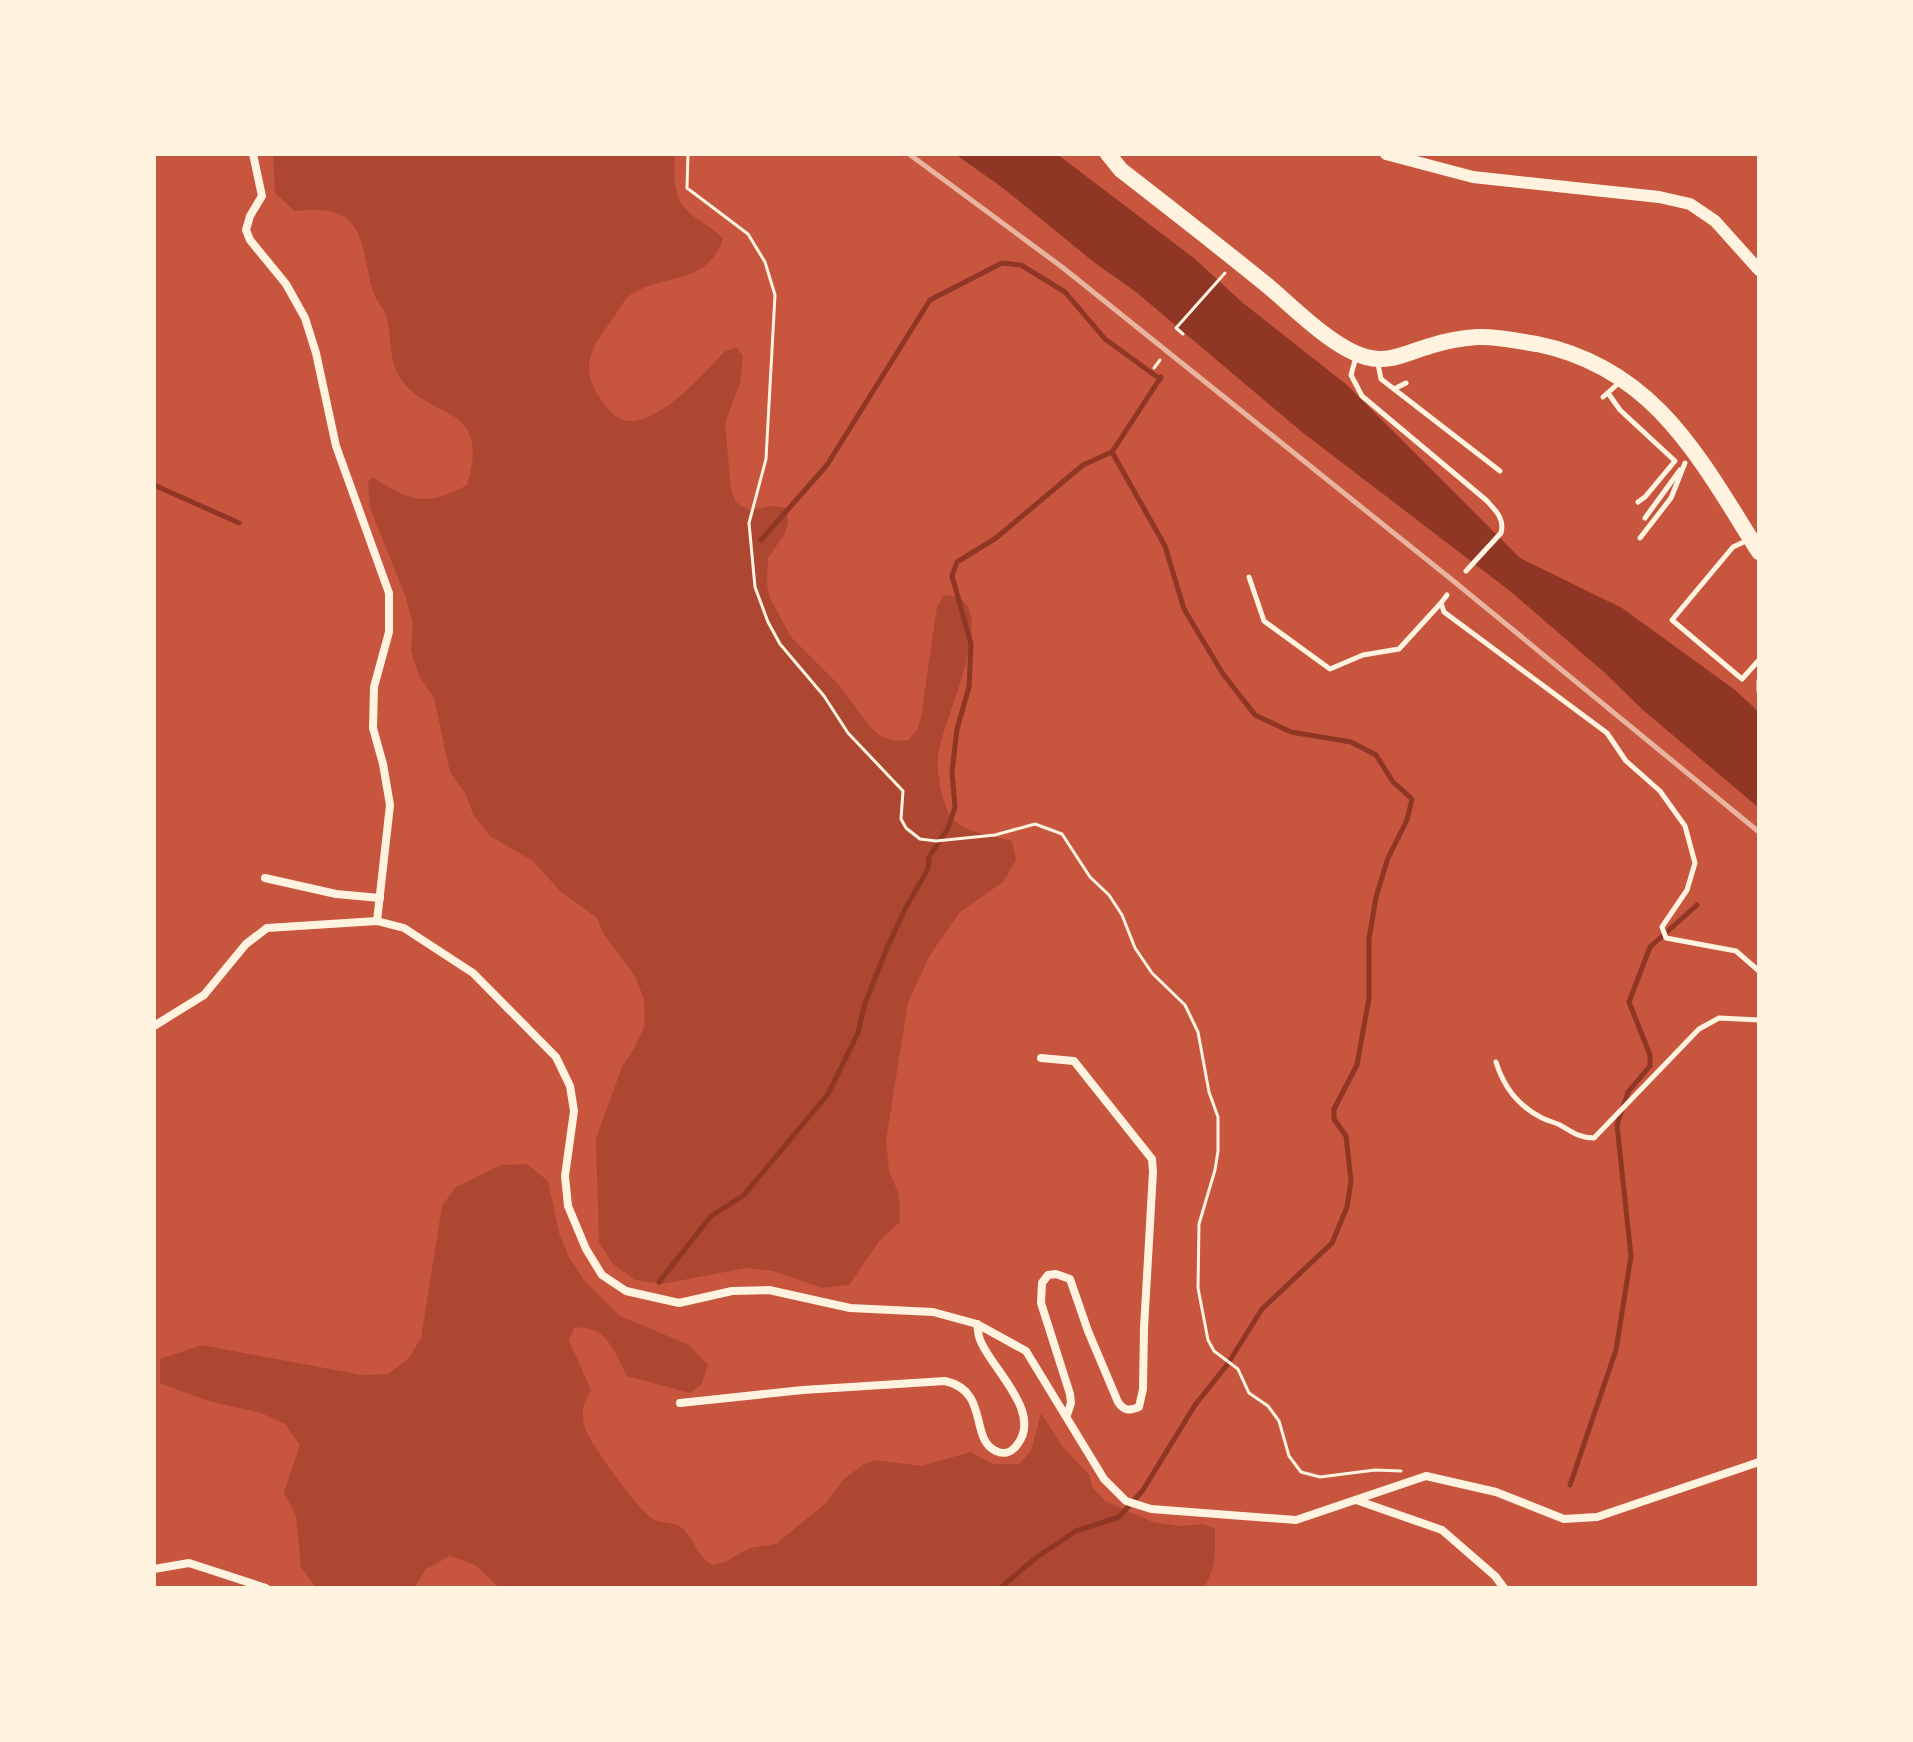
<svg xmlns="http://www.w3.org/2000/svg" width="1913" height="1742" font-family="Arial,sans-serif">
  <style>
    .green { fill: #ae4732 }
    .water { fill: #8f3625 }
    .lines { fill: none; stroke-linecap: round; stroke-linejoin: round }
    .stream { stroke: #8f3625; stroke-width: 5 }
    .path { stroke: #fff3e0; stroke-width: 3 }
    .service { stroke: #fff3e0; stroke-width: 5 }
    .minor { stroke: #fff3e0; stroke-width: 8 }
    .tertiary { stroke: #fff3e0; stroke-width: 12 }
    .primary { stroke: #fff3e0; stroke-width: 16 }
    .rail { stroke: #e9b49f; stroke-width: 5 }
  </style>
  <rect width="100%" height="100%" fill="#c8553d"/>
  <!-- green -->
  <g class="green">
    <path d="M273 154H675C674 177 672 200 692 215 703 224 714 228 723 239 707 285 665 274 633 293 624 298 620 309 614 317 594 345 577 365 600 398 608 410 618 423 634 421 664 418 704 374 724 352L736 347 743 356 740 383 725 423 731 489 736 502 748 510 773 506 786 508 788 523 784 535 768 558 767 585 770 598 791 637 839 685 871 728 881 736 895 741 908 740 917 730 921 717 937 607 944 595C952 596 960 597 966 604 986 629 947 716 940 745 936 762 938 778 942 794 945 804 946 813 955 821 968 833 994 836 1012 841L1016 860 1003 882 960 912 930 955 908 1002 886 1141 889 1170 899 1195 900 1222 880 1240 849 1285 822 1288 773 1271 746 1268 662 1284 635 1280 613 1264 599 1242 596 1139 622 1067 635 1047 645 1025 644 999 635 976 603 933 597 918 560 891 533 861 490 836 474 816 465 793 450 772 434 698 419 676 411 651 413 624 406 598 370 508 368 482 372 477C411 501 424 508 467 485 494 396 420 424 396 370 389 353 391 333 386 315 383 308 377 301 374 294 365 272 367 230 343 216 329 208 311 210 295 211L275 193Z"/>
    <path d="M527 1164 548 1181 559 1233 569 1257 584 1280 620 1316 689 1345 708 1365 701 1385 690 1393 627 1376C614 1352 607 1324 574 1328L569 1341 591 1390C584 1401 581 1411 584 1425 587 1440 639 1511 653 1519 661 1524 674 1521 682 1528 695 1540 696 1555 712 1565L725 1562 750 1548 776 1544 826 1503 844 1479 864 1464 876 1460 921 1466 971 1452 993 1464H1019L1031 1451 1041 1413 1062 1446 1089 1475 1092 1487 1105 1501 1153 1522 1179 1526 1204 1524 1215 1529C1215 1550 1217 1571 1202 1588H500L475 1565 450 1556 426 1569 414 1588H316L301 1567 296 1516 284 1492 300 1445 285 1424 261 1413 208 1401 160 1383V1359L202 1345 362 1375 388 1374 408 1359 421 1338 442 1206 456 1187 501 1165Z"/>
  </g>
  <!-- water -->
  <path class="water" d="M955 154H1057L1195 259 1243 303 1347 385 1520 558 1622 608 1735 690 1759 712V808L1643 710 1605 673 1510 591 1302 432 1136 292 1095 263 1003 188Z"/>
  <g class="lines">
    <!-- stream -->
    <g class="stream">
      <path d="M154 485 239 523"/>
      <path d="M761 540 827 465 930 300 1002 263 1021 265 1065 292 1105 339 1160 379"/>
      <path d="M659 1282 711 1216 744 1195 828 1094 858 1033 864 1006 887 948 906 907 928 869 929 857 948 828 955 807 952 772 957 729 969 687 971 644 952 576 957 562 996 538 1083 465 1112 452 1161 377"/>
      <path d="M1570 1485 1616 1350 1631 1256 1617 1125 1628 1092 1650 1066V1055L1629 1002 1650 947 1697 905"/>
      <path d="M1000 1588 1037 1557 1076 1531 1119 1517 1143 1490 1195 1405 1227 1365 1262 1309 1332 1243 1347 1207 1351 1181 1346 1136 1334 1119V1109L1357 1065 1369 998V939L1376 897 1388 858 1407 820 1412 799 1393 782 1376 755 1351 742 1291 732 1255 715 1223 674 1184 609 1165 546 1112 452"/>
    </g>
    <!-- path -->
    <g class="path">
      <path d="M688 154 687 188 748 234 765 262 775 295 766 459 749 523 755 587 768 622 780 644 824 696 848 733 903 791 901 819 906 828 920 839 936 841 995 835 1035 824 1062 834 1090 877 1109 895 1122 915 1135 948 1152 973 1185 1005 1198 1032 1209 1092 1218 1117V1151L1215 1170 1199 1224 1198 1288 1208 1340 1214 1351 1238 1369 1249 1393 1268 1406 1279 1421 1289 1456 1301 1472 1320 1477 1375 1470 1401 1471"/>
      <path d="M1183 334 1176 328 1225 273"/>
      <path d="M1154 368 1160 360"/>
    </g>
    <!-- service -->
    <g class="service">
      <path d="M1356 357 1351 375 1362 396 1486 500C1495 510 1505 518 1501 533L1466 571"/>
      <path d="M1378 364 1381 379 1500 471"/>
      <path d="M1394 389 1406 383"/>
      <path d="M1608 393 1620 410 1675 461 1645 497 1638 502"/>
      <path d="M1603 397 1620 382"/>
      <path d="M1645 518 1680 470"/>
      <path d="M1640 538 1671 498 1685 463"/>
      <path d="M1746 541 1733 547 1672 620 1742 679 1759 660"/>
      <path d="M1249 577 1264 621 1330 669 1363 655 1399 649 1441 603"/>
      <path d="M1447 595 1441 603 1444 612 1607 733 1626 761 1660 791 1685 826 1695 863 1687 890 1662 927 1666 938 1736 951 1759 971"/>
      <path d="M1759 681V691"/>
      <path d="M1496 1062C1504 1088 1518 1106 1542 1118 1548 1121 1554 1122 1560 1125 1572 1132 1579 1138 1594 1138L1699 1029 1719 1018 1759 1020"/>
    </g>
    <!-- minor -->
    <g class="minor">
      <path d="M253 154 262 196 250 216 246 230 250 240 286 284 305 318 316 353 336 446 389 593V632L374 687 373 728 383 764 390 805 377 921"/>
      <path d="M265 878 336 894 380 898"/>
      <path d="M154 1026 204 995 246 944 267 928 377 921 404 928 473 973 556 1057 570 1086 574 1111 565 1176 568 1206 586 1249 602 1275 626 1291 679 1303 732 1291 769 1290 850 1308 933 1312 977 1324 1026 1351 1104 1479 1126 1501 1151 1509 1296 1520 1426 1476 1496 1492 1564 1519 1597 1517 1759 1462"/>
      <path d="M1041 1058 1074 1061 1152 1159 1153 1172 1144 1328 1143 1389 1139 1407C1129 1411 1124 1411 1118 1402L1088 1331 1070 1279 1056 1274 1048 1275 1042 1283 1041 1303 1070 1394 1071 1403 1067 1415"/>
      <path d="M680 1403 803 1390 945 1381C990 1391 969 1439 996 1451 1004 1455 1012 1452 1017 1445 1043 1413 993 1370 981 1342 978 1336 978 1330 977 1324"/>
      <path d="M1356 1500 1442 1530 1495 1576 1504 1588"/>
      <path d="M154 1569 189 1563 266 1588"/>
    </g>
    <!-- tertiary -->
    <path class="tertiary" d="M1386 154 1473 177 1659 197 1690 204 1715 221 1759 270"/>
    <!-- primary -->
    <path class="primary" d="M1108 154 1121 170C1170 208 1220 247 1268 286 1294 308 1333 348 1366 357 1389 364 1408 352 1430 346 1445 341 1462 338 1477 337 1497 336 1518 341 1537 344 1655 368 1700 459 1759 552"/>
    <!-- rail -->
    <path class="rail" d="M909 154 1062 267 1451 579 1759 832"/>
  </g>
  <!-- border -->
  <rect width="1913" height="1742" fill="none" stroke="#fff3e0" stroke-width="312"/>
</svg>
